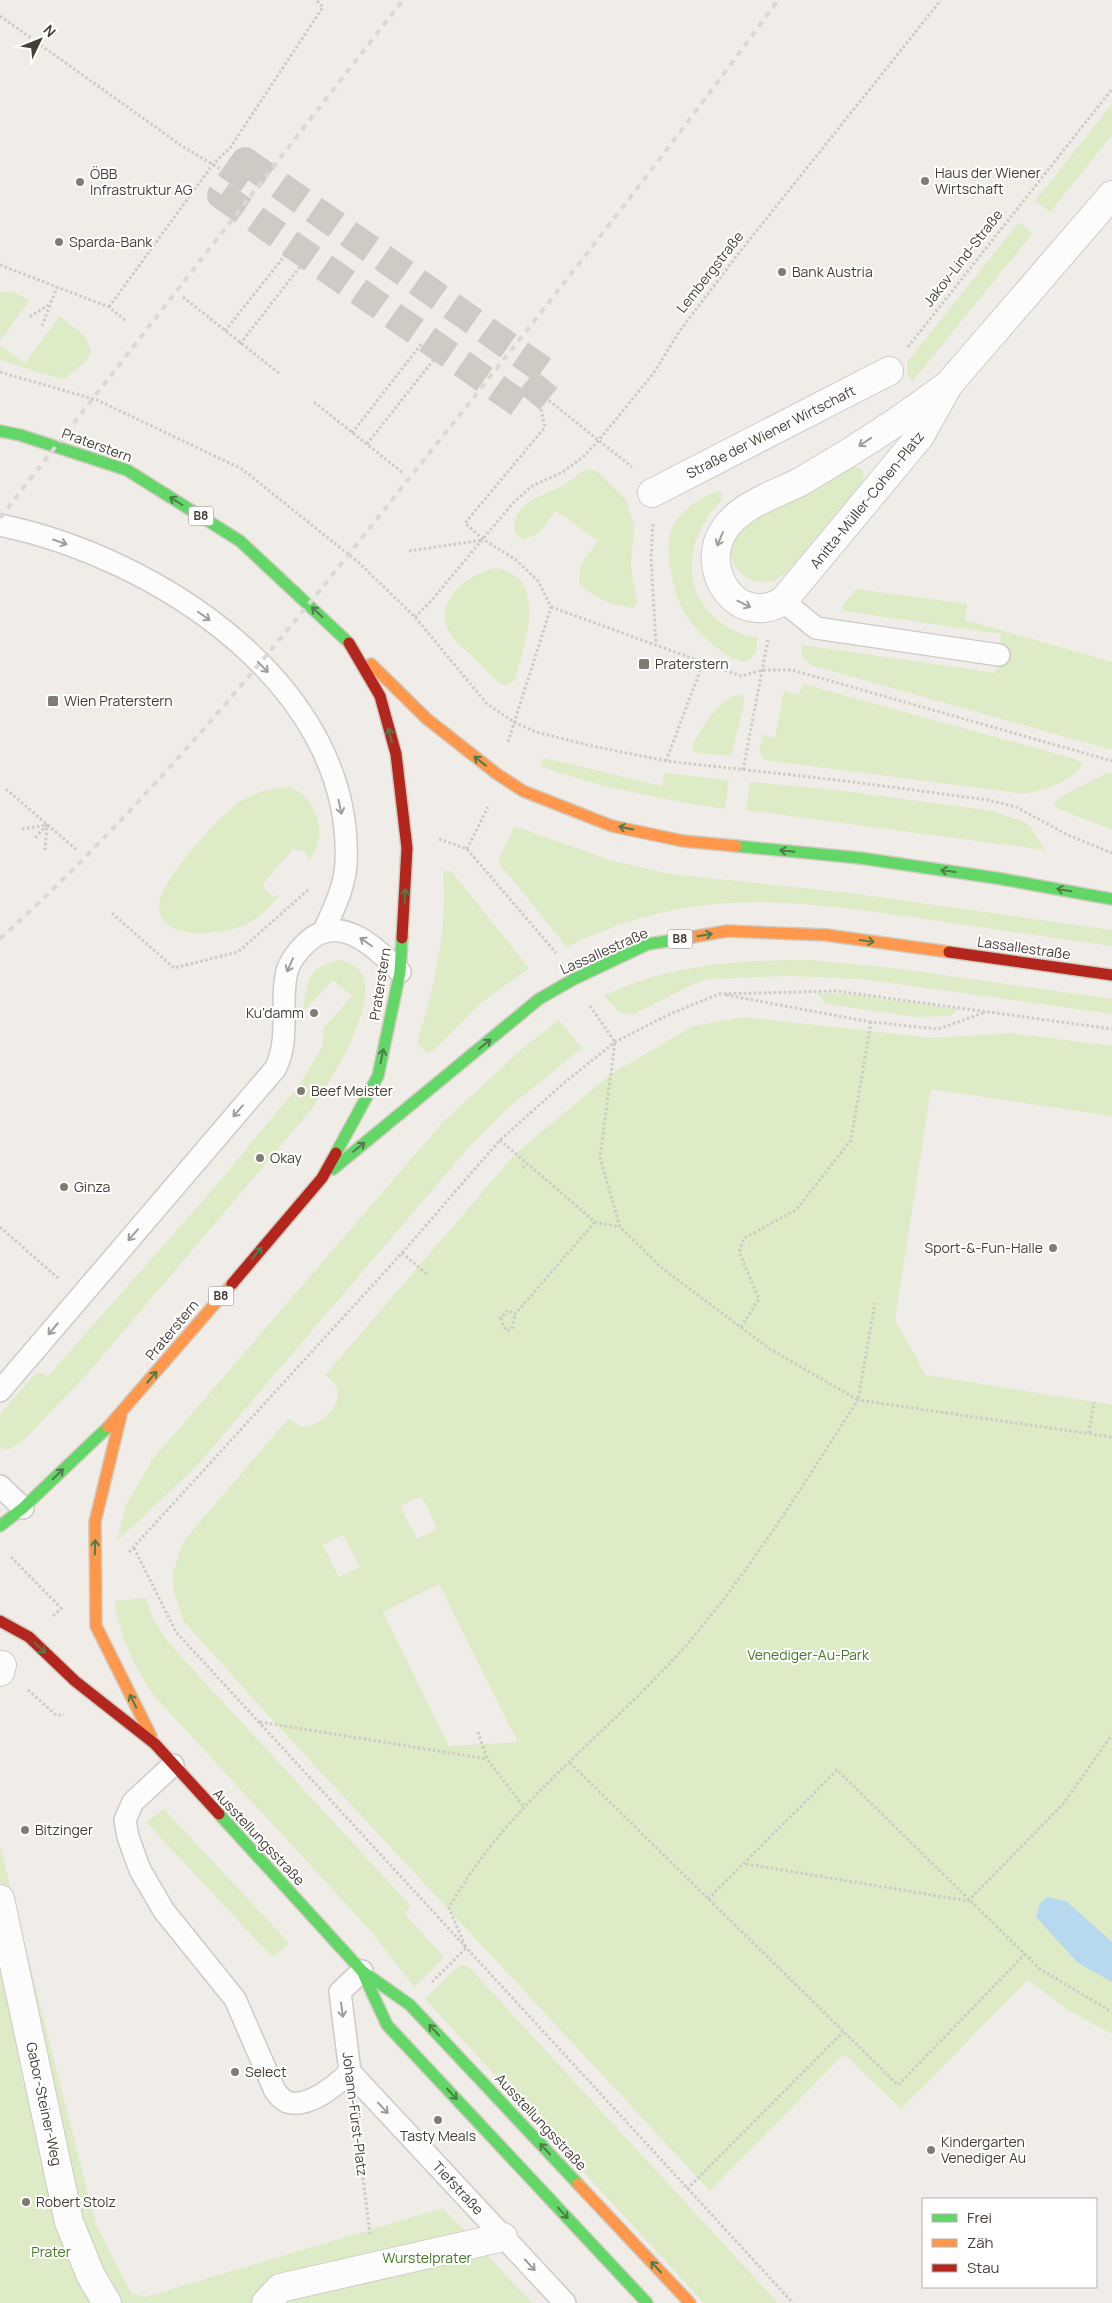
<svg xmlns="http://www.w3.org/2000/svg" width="1112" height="2303" font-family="Manrope,sans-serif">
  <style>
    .green { fill: #ddebc7; fill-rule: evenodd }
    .water { fill: #b7d9ef }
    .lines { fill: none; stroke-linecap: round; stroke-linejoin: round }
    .street-tunnel { stroke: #cecac4; stroke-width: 28; stroke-dasharray: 28 14; stroke-linecap: butt }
    .lane-casing { stroke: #cecbc6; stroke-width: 24 }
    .street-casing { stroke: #cecbc6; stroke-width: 30 }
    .fast-casing { stroke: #d1ccc0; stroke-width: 14 }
    .slow-casing { stroke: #d1ccc0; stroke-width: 14 }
    .jam-casing { stroke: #d1ccc0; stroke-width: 14 }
    .path { stroke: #cecbc6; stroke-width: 3; stroke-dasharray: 2.5 2.5; stroke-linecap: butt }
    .lane { stroke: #fdfcfc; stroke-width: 21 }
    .street { stroke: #fdfcfc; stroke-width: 28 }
    .fast { stroke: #63d668; stroke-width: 11 }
    .slow { stroke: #ff974d; stroke-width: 11 }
    .jam { stroke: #b3261e; stroke-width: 11 }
    .rail { stroke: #d9d9d8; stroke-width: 4; stroke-dasharray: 6 6; stroke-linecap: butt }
    .oneway { stroke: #a19d98 }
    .oneway2 { stroke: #517b49 }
    .poi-dot { fill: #817b73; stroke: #fff; stroke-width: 2 }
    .labels { text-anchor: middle; stroke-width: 4; stroke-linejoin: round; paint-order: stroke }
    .shield { fill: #fff; stroke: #7d7871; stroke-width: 1 }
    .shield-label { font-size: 12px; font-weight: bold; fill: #453e34 }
    .poi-label { font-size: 14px; fill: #453e34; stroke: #fff; text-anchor: start }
    .street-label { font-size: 14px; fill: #453e34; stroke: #fff }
    .park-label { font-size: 14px; fill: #477926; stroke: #fff }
  </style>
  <rect width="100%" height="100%" fill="#f0ede8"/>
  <!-- green -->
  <g class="green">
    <path d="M1112 104V135L1050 212 1035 201Z"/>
    <path d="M1019 222 1033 233 912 382 908 375 907 362Z"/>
    <path d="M0 292H12L30 300 0 341Z"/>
    <path d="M60 316 86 337 91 352 88 359 64 380 0 360V346L25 363Z"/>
    <path d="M851 466 862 469 864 475 862 482 787 572C780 577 774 582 766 582 744 584 723 560 734 539 747 516 825 480 851 466Z"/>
    <path d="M586 469 597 471 626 500 634 525 631 567 637 601 633 608C612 605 595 599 579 583L581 564 598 541 556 511 539 533 523 540 514 532C513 499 545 497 567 483 573 479 579 473 586 469Z"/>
    <path d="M718 491 722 494V500C673 549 683 622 757 638L756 653 748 661C736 663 726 655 717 648 704 638 691 625 684 611 673 593 662 545 673 526 681 510 701 496 718 491Z"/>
    <path d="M496 568C550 577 524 645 515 680L507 685C496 684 488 672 480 664 471 654 457 645 450 633 431 601 468 573 496 568Z"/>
    <path d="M856 589 967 604 965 620 1112 662V750L810 665 802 656V645L996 673 1001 634 844 611 843 605Z"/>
    <path d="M803 684 1075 759 1082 764 1081 767C1070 782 1043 790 1025 794L764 760 759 751 763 735 775 738 784 690 799 695Z"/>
    <path d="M741 694 744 697V703L731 756 693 752 692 745C705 726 717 698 741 694Z"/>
    <path d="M544 758 662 786 664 773 729 780 725 809C662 799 600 788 540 766Z"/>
    <path d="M1108 773H1112V830L1054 807 1056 800 1060 797Z"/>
    <path d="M750 782 836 790 993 811 1024 822 1031 827 1045 850 746 810Z"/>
    <path d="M286 787C317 793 330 837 309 860L304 851 293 849 264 883V888L273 897 281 894C271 905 261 917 247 924 226 934 159 944 159 906 159 882 219 816 239 802 253 793 269 789 286 787Z"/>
    <path d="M514 826 613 861 671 874 850 893 1112 930V946C1047 937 982 927 918 918 787 899 691 886 567 947L498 862Z"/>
    <path d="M443 871H451L529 968 481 1003 434 1050 427 1053 417 1043C420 1029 426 1016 429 1002 439 960 447 914 443 871Z"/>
    <path d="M339 960C405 970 329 1082 311 1110L89 1372 22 1442 8 1450 0 1448V1414L35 1374 41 1373 48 1376 214 1188 300 1084 322 1047 324 1028 352 996 333 980 305 1010 303 1009C308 980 307 968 339 960Z"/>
    <path d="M810 960 893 968 1112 999V1014L862 979 790 976 708 979 690 986 632 1015 620 1012 604 996C670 964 738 960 810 960Z"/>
    <path d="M817 993 844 994 958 1009 951 1016 915 1017 826 1004Z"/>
    <path d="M744 1017 933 1038 1011 1033 1112 1046V1116L931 1089 895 1320 926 1375 1112 1405V2034L1068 2010 1028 1980 901 2109 844 2054 710 2191 277 1725 184 1622 173 1589V1573L181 1547 187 1537 288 1419 302 1427C320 1426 348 1403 334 1383 332 1380 328 1377 325 1375L516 1153 611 1074 693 1026ZM422 1496 437 1529 417 1539 400 1506ZM343 1535 360 1567 339 1577 323 1545ZM439 1584 517 1741V1742L449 1746 383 1612Z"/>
    <path d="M559 1020 582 1048 508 1108 469 1147 194 1469 117 1541 126 1505 152 1460 442 1123 524 1047Z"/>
    <path d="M146 1598 154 1620 168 1642 410 1905 405 1914 443 1956 442 1960 414 1987 369 1929 156 1698C132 1665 122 1640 114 1601Z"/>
    <path d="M164 1809 289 1943 275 1956 269 1954 146 1822Z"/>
    <path d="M0 1846 96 2225 131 2293 145 2297 443 2208 532 2303H0Z"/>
    <path d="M464 1965 469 1967 778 2303H704L425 1999 459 1966Z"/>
  </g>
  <!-- water -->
  <path class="water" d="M1047 1897 1066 1901 1112 1942V1982L1078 1963 1036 1917 1040 1903Z"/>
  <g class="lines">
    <!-- street-tunnel -->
    <path class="street-tunnel" d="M245 161 550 375 524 407 221 195Z"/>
    <!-- lane casing -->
    <g class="lane-casing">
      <g id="lane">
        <path d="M0 525C155 557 354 684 346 863 345 887 333 910 324 931"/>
        <path d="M783 601 816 628 999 655"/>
        <path d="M0 1391 275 1069C291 1039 279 1003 287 971 290 960 298 951 306 943 339 911 377 948 400 972"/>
        <path d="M0 1486 23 1508"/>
        <path d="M173 1765 133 1802 125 1820 128 1837 140 1870 164 1911 235 1999 275 2091C278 2095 283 2100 287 2102 309 2109 336 2085 350 2072"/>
        <path d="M350 2072 565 2303"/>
        <path d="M350 2072 340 1992 362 1971"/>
      </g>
    </g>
    <!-- street casing -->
    <g class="street-casing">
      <g id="street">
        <path d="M949 384C916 409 881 433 845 455 830 464 815 473 800 482 774 495 740 505 724 530 698 569 737 629 783 601L920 436 949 384 1112 195"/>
        <path d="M652 493 889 371"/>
        <path d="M0 1672 2 1665"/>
        <path d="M0 1899 69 2222 91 2276 107 2303"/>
        <path d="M266 2303 280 2288 503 2237"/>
      </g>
    </g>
    <!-- fast casing -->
    <g class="fast-casing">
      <g id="fast">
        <path d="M0 431 20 435 127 470 240 541 349 643"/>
        <path d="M736 846 860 858 996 878 1112 899"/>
        <path d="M336 1153 378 1076 400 972 402 938"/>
        <path d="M333 1169 539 999 574 979 648 944 681 939"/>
        <path d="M0 1526 23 1508 108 1427"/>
        <path d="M219 1814 362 1971 410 2005 578 2184"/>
        <path d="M363 1973 387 2025 647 2303"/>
      </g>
    </g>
    <!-- slow casing -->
    <g class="slow-casing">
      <g id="slow">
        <path d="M371 664 427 719 497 774 523 791 612 826 683 841 736 846"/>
        <path d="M681 939 727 931 826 935 949 952"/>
        <path d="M121 1415 95 1522 96 1626 151 1736"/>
        <path d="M108 1427 232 1284"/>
        <path d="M578 2184 690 2303"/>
      </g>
    </g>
    <!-- jam casing -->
    <g class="jam-casing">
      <g id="jam">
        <path d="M349 643 380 696 396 754 407 848 402 938"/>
        <path d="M949 952 1112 975"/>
        <path d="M232 1284 322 1178 336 1153"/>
        <path d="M0 1621 29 1637 75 1681 155 1744 219 1814"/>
      </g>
    </g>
    <!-- path -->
    <g class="path">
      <path d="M0 16 182 146 234 177"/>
      <path d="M0 265 109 307 127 322"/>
      <path d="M183 297 280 374"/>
      <path d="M109 307 213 164 230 148 323 7 316 0"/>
      <path d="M30 317 48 305"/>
      <path d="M42 326 57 287"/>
      <path d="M225 331 290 249"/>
      <path d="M240 344 302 264"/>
      <path d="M908 347 1112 89"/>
      <path d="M0 372 97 400 242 469 358 562 415 617 487 704 514 722 536 732 592 746 666 761 846 781 988 800 1016 807 1068 835 1112 853"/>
      <path d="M537 391 632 467"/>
      <path d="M314 402 403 473"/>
      <path d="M352 433 422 343"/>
      <path d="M367 444 435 358"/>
      <path d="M653 524 651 557 656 645"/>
      <path d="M409 551 483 540"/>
      <path d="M551 607 741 676 763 670H792L1112 761"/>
      <path d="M415 617 431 601 513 503 532 486 563 472 583 457 599 440 653 374 679 332 735 258 941 0"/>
      <path d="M508 742 551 607 538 581 515 559 484 540 465 523 545 427 537 391"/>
      <path d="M666 761 703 663"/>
      <path d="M743 770 768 640"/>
      <path d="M6 789 78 851"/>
      <path d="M22 829 47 825 34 839"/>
      <path d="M439 839 467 849 556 953"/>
      <path d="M467 849 488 807"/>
      <path d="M45 850 47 825"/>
      <path d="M112 913 174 968 238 952 308 890"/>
      <path d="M726 995 871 1022"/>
      <path d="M590 1006 615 1042 600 1158 620 1227 662 1268 770 1349 858 1400 875 1303"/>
      <path d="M500 1140 595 1222 620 1227"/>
      <path d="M523 1168 526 1163"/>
      <path d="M0 1227 58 1278"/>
      <path d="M402 1253 428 1275"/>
      <path d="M499 1317 501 1318 508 1310 515 1314 595 1222"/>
      <path d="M501 1318 503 1326 507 1331 512 1328 515 1314"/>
      <path d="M741 1327 759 1299 739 1252 744 1238 796 1210 851 1140 871 1022 938 1029 986 1012"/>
      <path d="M1089 1433 1094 1402"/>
      <path d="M134 1548 176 1632 793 2303"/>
      <path d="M129 1552 402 1253 500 1140 565 1082 615 1042 670 1014 719 994 836 991 1112 1029"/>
      <path d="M11 1557 61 1608"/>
      <path d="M53 1616 63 1607"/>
      <path d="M28 1690 56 1715H64"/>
      <path d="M260 1722 487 1759"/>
      <path d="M478 1732 487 1759 524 1807"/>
      <path d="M570 1763 898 2085 1025 1954"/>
      <path d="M746 1864 968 1901 1063 1804 1112 1735"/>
      <path d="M708 1899 837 1770 1040 1969 1112 2012"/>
      <path d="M432 1982 466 1948 449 1908C507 1803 611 1732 689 1642 753 1567 804 1483 858 1400L1112 1437"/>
      <path d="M356 2123 370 2234"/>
      <path d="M687 2189 843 2032"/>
    </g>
    <!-- lane -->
    <use href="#lane" class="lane"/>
    <!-- street -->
    <use href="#street" class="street"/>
    <!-- fast -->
    <use href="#fast" class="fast"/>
    <!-- slow -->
    <use href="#slow" class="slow"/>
    <!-- jam -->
    <use href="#jam" class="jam"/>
    <!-- rail -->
    <g class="rail">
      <path d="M0 518 403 0"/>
      <path d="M0 939C153 800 283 638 411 476 536 320 660 162 778 0"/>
    </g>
  </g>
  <!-- one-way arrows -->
  <defs><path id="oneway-shaft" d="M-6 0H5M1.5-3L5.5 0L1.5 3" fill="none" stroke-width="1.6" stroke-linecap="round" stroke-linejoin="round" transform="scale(1.25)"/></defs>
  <g class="oneway">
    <use href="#oneway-shaft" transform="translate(865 442) rotate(146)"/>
    <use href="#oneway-shaft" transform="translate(720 539) rotate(113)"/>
    <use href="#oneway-shaft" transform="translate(60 542) rotate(19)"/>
    <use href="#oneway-shaft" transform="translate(744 604) rotate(27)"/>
    <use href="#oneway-shaft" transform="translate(204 616) rotate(35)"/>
    <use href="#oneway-shaft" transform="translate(263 667) rotate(46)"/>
    <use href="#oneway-shaft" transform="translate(340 807) rotate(78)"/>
    <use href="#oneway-shaft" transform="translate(366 942) rotate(-145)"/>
    <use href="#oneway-shaft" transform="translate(290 965) rotate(114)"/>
    <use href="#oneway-shaft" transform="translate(238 1111) rotate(131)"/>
    <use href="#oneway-shaft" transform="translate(133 1235) rotate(131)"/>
    <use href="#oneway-shaft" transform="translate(53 1329) rotate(130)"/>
    <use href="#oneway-shaft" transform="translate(342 2010) rotate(83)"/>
    <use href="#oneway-shaft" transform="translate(383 2108) rotate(47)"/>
    <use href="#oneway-shaft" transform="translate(530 2265) rotate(47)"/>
  </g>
  <g class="oneway2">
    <use href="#oneway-shaft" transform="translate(176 501) rotate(-148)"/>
    <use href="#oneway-shaft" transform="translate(317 612) rotate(-137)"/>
    <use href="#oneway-shaft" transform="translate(390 735) rotate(-105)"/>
    <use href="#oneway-shaft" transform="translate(480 761) rotate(-142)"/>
    <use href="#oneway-shaft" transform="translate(626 828) rotate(-168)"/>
    <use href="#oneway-shaft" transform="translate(787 851) rotate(-174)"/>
    <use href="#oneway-shaft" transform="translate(948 871) rotate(-172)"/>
    <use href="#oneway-shaft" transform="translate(1064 890) rotate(-170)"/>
    <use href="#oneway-shaft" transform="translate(405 896) rotate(-86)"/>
    <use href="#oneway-shaft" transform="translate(705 935) rotate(-9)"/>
    <use href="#oneway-shaft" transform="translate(867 941) rotate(8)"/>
    <use href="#oneway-shaft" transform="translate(485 1044) rotate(-39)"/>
    <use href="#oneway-shaft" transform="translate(382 1056) rotate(-78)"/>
    <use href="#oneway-shaft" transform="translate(359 1147) rotate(-39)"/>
    <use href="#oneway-shaft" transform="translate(257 1253) rotate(-50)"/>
    <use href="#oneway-shaft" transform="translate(152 1377) rotate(-50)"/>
    <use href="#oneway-shaft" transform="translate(58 1474) rotate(-44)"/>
    <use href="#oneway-shaft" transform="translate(95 1547) rotate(-89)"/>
    <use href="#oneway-shaft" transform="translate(40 1648) rotate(44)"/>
    <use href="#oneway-shaft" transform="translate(133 1701) rotate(-116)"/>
    <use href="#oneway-shaft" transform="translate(434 2030) rotate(-133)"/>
    <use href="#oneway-shaft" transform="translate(452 2094) rotate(47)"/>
    <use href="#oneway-shaft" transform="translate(545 2149) rotate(-133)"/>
    <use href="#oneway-shaft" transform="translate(563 2213) rotate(47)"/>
    <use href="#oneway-shaft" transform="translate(656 2267) rotate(-133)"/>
  </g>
  <!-- markers -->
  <g class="poi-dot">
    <circle cx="925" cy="181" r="5"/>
    <circle cx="80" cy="182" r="5"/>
    <circle cx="59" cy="242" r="5"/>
    <circle cx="782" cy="272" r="5"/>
    <rect x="638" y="658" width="12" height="12" rx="2.5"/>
    <rect x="47" y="695" width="12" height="12" rx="2.5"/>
    <circle cx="314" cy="1013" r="5"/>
    <circle cx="301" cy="1091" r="5"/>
    <circle cx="260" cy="1158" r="5"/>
    <circle cx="64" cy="1187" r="5"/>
    <circle cx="1053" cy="1248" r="5"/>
    <circle cx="25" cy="1830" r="5"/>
    <circle cx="235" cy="2072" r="5"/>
    <circle cx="438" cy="2120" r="5"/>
    <circle cx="931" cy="2150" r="5"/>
    <circle cx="26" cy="2202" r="5"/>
  </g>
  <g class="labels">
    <!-- shield labels -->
    <g class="shield">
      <rect x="188.5" y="506.5" width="25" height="19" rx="4"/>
      <rect x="667.5" y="929.5" width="25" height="19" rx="4"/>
      <rect x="208.5" y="1286.5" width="25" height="19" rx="4"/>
    </g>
    <g class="shield-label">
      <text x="201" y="520">B8</text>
      <text x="680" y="943">B8</text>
      <text x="221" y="1300">B8</text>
    </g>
    <!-- poi labels -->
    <g class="poi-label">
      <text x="935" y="178">Haus der Wiener<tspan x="935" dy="16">Wirtschaft</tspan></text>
      <text x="90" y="179">ÖBB<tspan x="90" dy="16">Infrastruktur AG</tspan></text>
      <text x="69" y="247">Sparda-Bank</text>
      <text x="792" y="277">Bank Austria</text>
      <text x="655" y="669">Praterstern</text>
      <text x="64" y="706">Wien Praterstern</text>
      <text x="304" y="1018" text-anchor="end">Ku'damm</text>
      <text x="311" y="1096">Beef Meister</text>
      <text x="270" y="1163">Okay</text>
      <text x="74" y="1192">Ginza</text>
      <text x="1043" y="1253" text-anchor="end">Sport-&amp;-Fun-Halle</text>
      <text x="35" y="1835">Bitzinger</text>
      <text x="245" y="2077">Select</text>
      <text x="438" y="2141" text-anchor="middle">Tasty Meals</text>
      <text x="941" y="2147">Kindergarten<tspan x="941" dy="16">Venediger Au</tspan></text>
      <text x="36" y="2207">Robert Stolz</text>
    </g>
    <!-- street labels -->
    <g class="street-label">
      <text transform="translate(963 258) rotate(-52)" y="5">Jakov-Lind-Straße</text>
      <text transform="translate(710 272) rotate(-52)" y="5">Lembergstraße</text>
      <text transform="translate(771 432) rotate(-27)" y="5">Straße der Wiener Wirtschaft</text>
      <text transform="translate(97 445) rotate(20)" y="5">Praterstern</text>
      <text transform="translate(867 500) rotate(-51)" y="5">Anitta-Müller-Cohen-Platz</text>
      <text transform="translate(1024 948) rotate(8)" y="5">Lassallestraße</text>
      <text transform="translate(604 951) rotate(-24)" y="5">Lassallestraße</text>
      <text transform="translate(380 984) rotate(-81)" y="5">Praterstern</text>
      <text transform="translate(172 1330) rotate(-50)" y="5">Praterstern</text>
      <text transform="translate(259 1837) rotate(47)" y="5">Ausstellungsstraße</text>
      <text transform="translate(44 2104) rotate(78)" y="5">Gabor-Steiner-Weg</text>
      <text transform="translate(355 2114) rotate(83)" y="5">Johann-Fürst-Platz</text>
      <text transform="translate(541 2122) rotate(47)" y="5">Ausstellungsstraße</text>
      <text transform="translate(458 2188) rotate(47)" y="5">Tiefstraße</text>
    </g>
    <!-- park labels -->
    <g class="park-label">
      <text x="808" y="1660">Venediger-Au-Park</text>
      <text x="51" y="2257">Prater</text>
      <text x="427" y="2263">Wurstelprater</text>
    </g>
  </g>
  <!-- legend -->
  <rect x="922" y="2198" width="175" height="90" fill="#ffffff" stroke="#b5b2ae"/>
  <rect x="932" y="2214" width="25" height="8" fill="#63d668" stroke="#b5b2ae"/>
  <text x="967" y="2223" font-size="15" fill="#453e34">Frei</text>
  <rect x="932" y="2239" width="25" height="8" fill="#ff974d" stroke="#b5b2ae"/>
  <text x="967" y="2248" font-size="15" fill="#453e34">Zäh</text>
  <rect x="932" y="2264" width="25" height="8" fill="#b3261e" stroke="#b5b2ae"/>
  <text x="967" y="2273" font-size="15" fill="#453e34">Stau</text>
  <!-- north arrow -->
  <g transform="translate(40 40) rotate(47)" stroke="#ffffff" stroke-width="4" paint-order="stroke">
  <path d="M0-4L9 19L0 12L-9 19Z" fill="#453e34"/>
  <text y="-8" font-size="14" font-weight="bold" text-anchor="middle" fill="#453e34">N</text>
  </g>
</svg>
